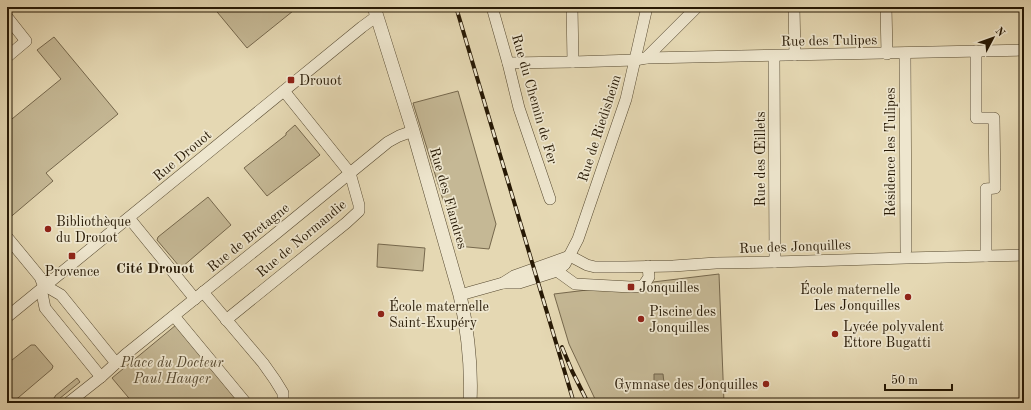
<svg xmlns="http://www.w3.org/2000/svg" width="1031" height="410" font-family="'Old Standard TT',serif">
  <style>
    .green { fill: #c5b895; stroke: #76684d }
    .water { fill: #a49778; stroke: #72654a }
    .lines { fill: none; stroke-linecap: round; stroke-linejoin: round }
    .minor-casing { stroke: #564930; stroke-width: 12 }
    .tertiary-casing { stroke: #564930; stroke-width: 14 }
    .minor { stroke: #eee6ce; stroke-width: 11 }
    .tertiary { stroke: #eee6ce; stroke-width: 13 }
    .rail-casing { stroke: #271905; stroke-width: 4 }
    .rail { stroke: #eee6ce; stroke-width: 2.5; stroke-dasharray: 8; stroke-linecap: butt }
    .poi-dot { fill: #8f2418; stroke: #eee6ce; stroke-width: 1.5 }
    .labels { text-anchor: middle; stroke-width: 3.5; stroke-linejoin: round; paint-order: stroke }
    .street-label { font-size: 14px; fill: #271905; stroke: #eee6ce }
    .poi-label { font-size: 14px; fill: #271905; stroke: #eee6ce; text-anchor: start }
    .park-label { font-size: 14px; font-style: italic; fill: #564930; stroke: #eee6ce }
    .neighbourhood-label { font-size: 15px; font-weight: bold; fill: #271905; stroke: #eee6ce }
  </style>
  <rect width="100%" height="100%" fill="#e5d8b3"/>
  <filter id="stains"><feTurbulence type="fractalNoise" baseFrequency=".005" numOctaves="4"/><feColorMatrix values="0 0 0 0 .2 0 0 0 0 .09 0 0 0 0 .02 0 0 0 .5 -.17"/></filter>
  <radialGradient id="worn" r=".72"><stop offset=".6" stop-color="#630" stop-opacity="0"/><stop offset="1" stop-color="#630" stop-opacity=".3"/></radialGradient>
  <!-- green -->
  <g class="green">
    <path d="M213 7H298L247 48Z"/>
    <path d="M54 37 118 114 46 173 53 181 7 220V123L61 79 37 50Z"/>
    <path d="M458 91 496 224 489 249 457 246 456 221 443 200 413 103Z"/>
    <path d="M295 125 320 155 267 196 244 168 286 135V133Z"/>
    <path d="M208 197 231 225 182 267 179 266 157 240 158 237Z"/>
    <path d="M378 244 425 248 423 271 377 267Z"/>
    <path d="M719 274 724 403H598L595 399 569 344 554 294Z"/>
    <path d="M176 325 241 403H133L112 378Z"/>
    <path d="M31 345H35L53 366 52 369 12 403H7V364Z"/>
    <path d="M77 378 80 382 54 403H48L55 397V396Z"/>
  </g>
  <!-- water -->
  <path class="water" d="M654 374H663L664 383 654 384Z"/>
  <g class="lines">
    <!-- minor casing -->
    <g class="minor-casing">
      <g id="minor">
        <path d="M492 7 508 63 519 108 550 199"/>
        <path d="M572 7 573 62"/>
        <path d="M794 7 795 55"/>
        <path d="M886 7 887 54"/>
        <path d="M7 17 26 41 7 57"/>
        <path d="M976 51V118H994L995 188 986 189V256"/>
        <path d="M905 53 906 250"/>
        <path d="M774 56 775 262"/>
        <path d="M646 58 697 7"/>
        <path d="M508 63 573 62 635 60 646 58 1024 50"/>
        <path d="M129 218 195 299"/>
        <path d="M7 237 40 277 44 287 49 288 61 295 116 363"/>
        <path d="M570 256 587 265 595 267H625L673 266 716 263 775 262 906 258 1024 255"/>
        <path d="M557 271 575 284 631 287 643 286 649 277 648 266"/>
        <path d="M503 283H519L557 271 565 264 578 239 626 99 647 7"/>
        <path d="M44 287 42 293 45 308 101 377"/>
        <path d="M203 292 263 363 275 380 283 393V403"/>
        <path d="M460 295 503 283 514 276 570 256"/>
        <path d="M174 316 246 403"/>
        <path d="M7 317 362 27 377 16"/>
        <path d="M226 320 346 223 359 211V205L350 173 284 91"/>
        <path d="M68 403 101 377 125 355 273 236 388 142 399 136 413 131"/>
      </g>
    </g>
    <!-- tertiary casing -->
    <g class="tertiary-casing">
      <path id="tertiary" d="M374 7 413 131 460 295C468 332 472 366 470 403"/>
    </g>
    <!-- minor -->
    <use href="#minor" class="minor"/>
    <!-- tertiary -->
    <use href="#tertiary" class="tertiary"/>
    <!-- rail casing -->
    <g class="rail-casing">
      <g id="rail">
        <path d="M456 7 574 403"/>
        <path d="M562 347 572 371 588 403"/>
      </g>
    </g>
    <!-- rail -->
    <use href="#rail" class="rail"/>
  </g>
  <!-- markers -->
  <g class="poi-dot">
    <rect x="287" y="76" width="8" height="8" rx="2"/>
    <circle cx="48" cy="229" r="4"/>
    <rect x="68" y="252" width="8" height="8" rx="2"/>
    <rect x="627" y="283" width="8" height="8" rx="2"/>
    <circle cx="908" cy="297" r="4"/>
    <circle cx="381" cy="314" r="4"/>
    <circle cx="641" cy="319" r="4"/>
    <circle cx="835" cy="334" r="4"/>
    <circle cx="766" cy="384" r="4"/>
  </g>
  <g class="labels">
    <!-- street labels -->
    <g class="street-label">
      <text transform="translate(829 40) rotate(-1)" y="5">Rue des Tulipes</text>
      <text transform="translate(535 99) rotate(74)" y="5">Rue du Chemin de Fer</text>
      <text transform="translate(599 128) rotate(-72)" y="5">Rue de Riedisheim</text>
      <text transform="translate(890 152) rotate(-90)" y="5">Résidence les Tulipes</text>
      <text transform="translate(182 155) rotate(-40)" y="5">Rue Drouot</text>
      <text transform="translate(760 159) rotate(-90)" y="5">Rue des Œillets</text>
      <text transform="translate(449 198) rotate(74)" y="5">Rue des Flandres</text>
      <text transform="translate(248 237) rotate(-39)" y="5">Rue de Bretagne</text>
      <text transform="translate(301 238) rotate(-40)" y="5">Rue de Normandie</text>
      <text transform="translate(795 246) rotate(-2)" y="5">Rue des Jonquilles</text>
    </g>
    <!-- poi labels -->
    <g class="poi-label">
      <text x="299" y="85">Drouot</text>
      <text x="56" y="226">Bibliothèque<tspan x="56" dy="16">du Drouot</tspan></text>
      <text x="72" y="276" text-anchor="middle">Provence</text>
      <text x="639" y="292">Jonquilles</text>
      <text x="900" y="294" text-anchor="end">École maternelle<tspan x="900" dy="16">Les Jonquilles</tspan></text>
      <text x="389" y="311">École maternelle<tspan x="389" dy="16">Saint-Exupéry</tspan></text>
      <text x="649" y="316">Piscine des<tspan x="649" dy="16">Jonquilles</tspan></text>
      <text x="843" y="331">Lycée polyvalent<tspan x="843" dy="16">Ettore Bugatti</tspan></text>
      <text x="758" y="389" text-anchor="end">Gymnase des Jonquilles</text>
    </g>
    <!-- park labels -->
    <g class="park-label">
      <text x="172" y="367">Place du Docteur<tspan x="172" dy="16">Paul Hauger</tspan></text>
    </g>
    <!-- neighbourhood labels -->
    <g class="neighbourhood-label">
      <text x="155" y="273">Cité Drouot</text>
    </g>
  </g>
  <!-- margin -->
  <rect width="1031" height="410" fill="none" stroke="#e5d8b3" stroke-width="24"/>
  <rect x="8" y="8" width="1015" height="394" fill="none" stroke="#271905" stroke-width="2"/>
  <rect x="12" y="12" width="1007" height="386" fill="none" stroke="#271905"/>
  <!-- north arrow -->
  <g transform="translate(993 38) rotate(49)" stroke="#eee6ce" stroke-width="3" paint-order="stroke">
  <path d="M0-3L7 15L0 10L-7 15Z" fill="#271905"/>
  <text y="-6" font-size="11" font-weight="bold" text-anchor="middle" fill="#271905">N</text>
  </g>
  <!-- scale -->
  <path d="M885 384v6h67v-6" fill="none" stroke="#271905" stroke-width="2"/>
  <text x="891" y="384" font-size="12" fill="#271905" stroke="#eee6ce" stroke-width="3" paint-order="stroke">50 m</text>
  <rect width="100%" height="100%" filter="url(#stains)"/>
  <rect width="100%" height="100%" fill="url(#worn)"/>
</svg>
